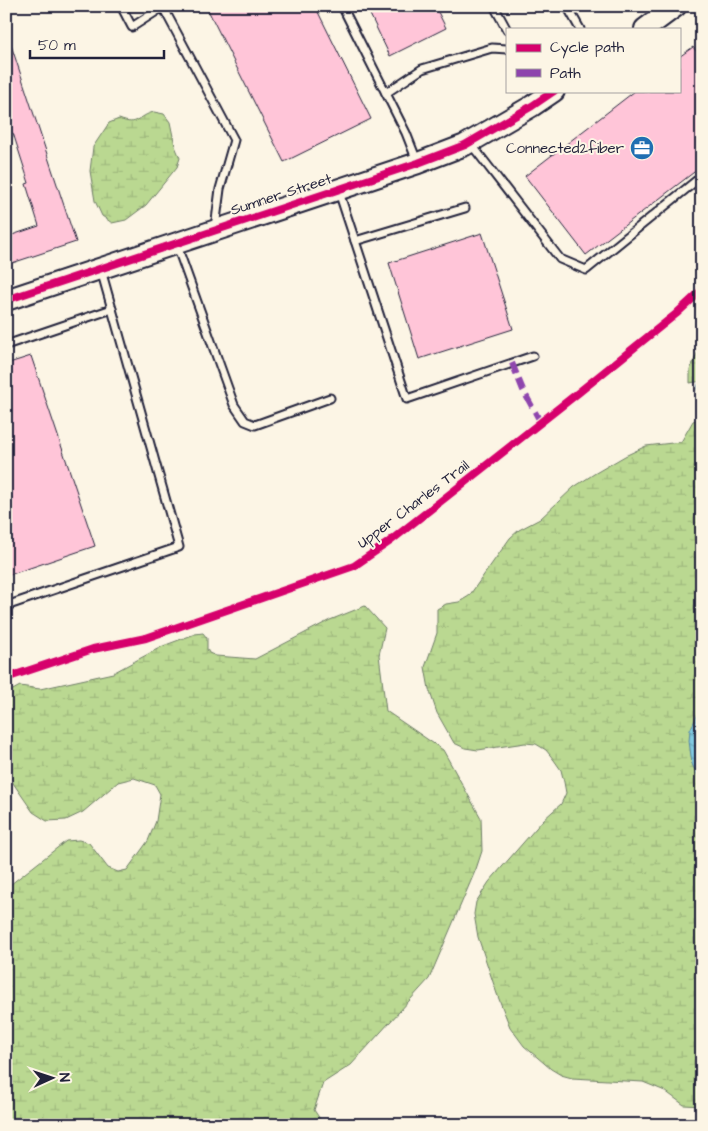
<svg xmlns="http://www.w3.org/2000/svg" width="708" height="1131" font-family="'Architects Daughter',sans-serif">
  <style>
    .wetland { fill: url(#wetland-marsh); stroke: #6e7d66 }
    .water { fill: url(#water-waves); stroke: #5a869f }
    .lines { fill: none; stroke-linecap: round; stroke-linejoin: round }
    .stream { stroke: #5a869f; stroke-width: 5.5 }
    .building { fill: #ffc5d8; stroke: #22223b }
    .lane-casing { stroke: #22223b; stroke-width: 11 }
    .secondary-casing { stroke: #22223b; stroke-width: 24 }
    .lane { stroke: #fcf5e5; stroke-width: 7 }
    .secondary { stroke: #fcf5e5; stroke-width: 20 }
    .quiet { stroke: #8e44ad; stroke-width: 6; stroke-dasharray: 12 6; stroke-linecap: butt }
    .cycleway-casing { stroke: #fcf5e5; stroke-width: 11 }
    .cycleway { stroke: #d6006c; stroke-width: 8 }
    .labels { text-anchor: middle; stroke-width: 4; stroke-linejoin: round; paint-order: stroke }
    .poi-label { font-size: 15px; fill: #22223b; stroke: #fcf5e5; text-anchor: end }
    .street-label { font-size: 15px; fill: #22223b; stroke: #fcf5e5 }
  </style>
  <defs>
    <pattern id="wetland-marsh" width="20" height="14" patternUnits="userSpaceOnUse" patternTransform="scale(1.25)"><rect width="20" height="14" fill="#bad891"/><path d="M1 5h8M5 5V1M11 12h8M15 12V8" fill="none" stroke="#a0b97e"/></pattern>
    <pattern id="water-waves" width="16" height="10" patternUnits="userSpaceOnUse" patternTransform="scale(1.25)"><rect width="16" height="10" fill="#80c9e1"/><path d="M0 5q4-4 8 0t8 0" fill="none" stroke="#6eacc2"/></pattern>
  </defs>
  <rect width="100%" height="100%" fill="#fcf5e5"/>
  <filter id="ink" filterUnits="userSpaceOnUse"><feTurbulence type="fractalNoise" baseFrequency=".02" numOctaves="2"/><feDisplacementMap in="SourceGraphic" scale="10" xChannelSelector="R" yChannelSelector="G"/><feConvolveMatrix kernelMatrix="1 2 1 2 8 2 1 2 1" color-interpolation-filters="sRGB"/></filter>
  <g filter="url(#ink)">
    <!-- wetland -->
    <g class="wetland">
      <path d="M154 112 164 114 170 122 175 146 180 158 177 167 146 205 126 220 112 223 102 216 95 201 90 171 93 147 109 123 119 119C139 127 137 116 154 112Z"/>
      <path d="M702 342V381L690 383V370Z"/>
      <path d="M702 418V706L700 709 692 764 702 784V1106L684 1105 665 1091 643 1082 572 1078 561 1075 551 1069 524 1046 510 1027 497 994 478 937 474 914 476 902 489 882 543 820 561 804 566 793 564 782 561 770 554 760 546 750 536 744 525 743 478 750 465 748 454 743 437 713 429 689 425 667 437 633V609L446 604 459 602 469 596 510 538 519 530 540 519 574 487 594 474 625 456 646 446 681 442 693 421Z"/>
      <path d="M365 606 385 628 379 655 386 711 443 750 481 818 482 851 476 869 429 979 351 1065 323 1083 314 1110 324 1125H6V888L66 841 79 840 89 843 108 868 118 872 127 870 148 841 156 821 160 794 155 785 134 778 118 782 83 812 66 820 47 821 33 812 13 783 6 763V696L9 692 20 686 40 689 113 673 163 646 195 634 203 633 207 638V649L209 653 216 656 255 659 330 620Z"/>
    </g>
    <!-- water -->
    <path class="water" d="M702 706V784L692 764 689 741 690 730Z"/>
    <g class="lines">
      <!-- stream -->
      <path class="stream" d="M702 381 699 388 702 400"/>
    </g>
    <!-- building -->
    <g class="building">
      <path d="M206 6H315L371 119 284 162Z"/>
      <path d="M366 6H435L446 28 390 56Z"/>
      <path d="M6 39H9L76 242 6 265V237L39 226 26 184 29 183 13 133 6 135Z"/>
      <path d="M693 47 702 58V166L586 255 525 176 635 91H679V57Z"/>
      <path d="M482 233 513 329 419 359 389 263Z"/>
      <path d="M31 356 95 546 6 576V364Z"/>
    </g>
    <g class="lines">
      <!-- lane casing -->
      <g class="lane-casing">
        <g id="lane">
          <path d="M121 6 132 27 163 7 234 140 220 189 215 228"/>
          <path d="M342 6 406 133 417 161"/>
          <path d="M494 6 507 30"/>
          <path d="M567 6 580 29"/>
          <path d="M386 93 422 69 492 48 507 49"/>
          <path d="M471 144 560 259 586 270 702 176"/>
          <path d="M339 192 407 399 533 356"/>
          <path d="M355 241 465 208"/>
          <path d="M177 246 234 405 245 421 255 425 330 398"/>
          <path d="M6 345 112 309"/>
          <path d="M6 606 179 547 101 270"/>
        </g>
      </g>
      <!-- secondary casing -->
      <g class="secondary-casing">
        <g id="secondary">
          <path d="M645 29 676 6"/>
          <path d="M6 300 418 163 465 145 532 106 554 91"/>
        </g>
      </g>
      <!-- lane -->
      <use href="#lane" class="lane"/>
      <!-- secondary -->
      <use href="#secondary" class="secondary"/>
      <!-- quiet -->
      <path class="quiet" d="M512 363 523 390 541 423"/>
      <!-- cycleway casing -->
      <g class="cycleway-casing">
        <g id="cycleway">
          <path d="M6 300 418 163 465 145 532 106 554 91"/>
          <path d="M6 678 93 649 146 638 354 566 389 542 578 393 676 314 702 290"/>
        </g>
      </g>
      <!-- cycleway -->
      <use href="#cycleway" class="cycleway"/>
    </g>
  </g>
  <!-- icons -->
  <defs>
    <g id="office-disc" transform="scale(1.25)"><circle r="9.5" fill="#1f6fb2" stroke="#fcf5e5"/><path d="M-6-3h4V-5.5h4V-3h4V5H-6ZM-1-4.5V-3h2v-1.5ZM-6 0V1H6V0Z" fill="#fff"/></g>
  </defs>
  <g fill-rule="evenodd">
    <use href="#office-disc" x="642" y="148"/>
  </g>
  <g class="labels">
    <!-- poi labels -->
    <g class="poi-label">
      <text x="624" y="153">Connected2fiber</text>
    </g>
    <!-- street labels -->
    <g class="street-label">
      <text transform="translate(281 194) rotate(-18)" y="5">Sumner Street</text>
      <text transform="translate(413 504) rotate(-37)" y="5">Upper Charles Trail</text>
    </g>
  </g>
  <!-- margin -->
  <rect width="708" height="1131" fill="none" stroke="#fcf5e5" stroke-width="25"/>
  <rect x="12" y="12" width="683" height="1106" fill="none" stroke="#22223b" stroke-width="2" filter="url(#ink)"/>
  <!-- legend -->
  <rect x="506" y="28" width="175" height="65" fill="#fcf5e5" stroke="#a5a1a1"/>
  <rect x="516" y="44" width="25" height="8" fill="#d6006c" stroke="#a5a1a1"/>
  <text x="550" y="52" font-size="15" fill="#22223b">Cycle path</text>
  <rect x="516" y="69" width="25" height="8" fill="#8e44ad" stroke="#a5a1a1"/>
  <text x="550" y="78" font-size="15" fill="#22223b">Path</text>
  <!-- north arrow -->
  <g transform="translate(52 1078) rotate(87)" stroke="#fcf5e5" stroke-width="4" paint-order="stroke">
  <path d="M0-4L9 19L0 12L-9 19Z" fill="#22223b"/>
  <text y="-8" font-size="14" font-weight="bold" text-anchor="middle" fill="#22223b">N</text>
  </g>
  <!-- scale -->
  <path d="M30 50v8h134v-8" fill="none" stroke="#22223b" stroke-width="2.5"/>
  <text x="38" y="50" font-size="15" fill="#22223b" stroke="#fcf5e5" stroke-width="4" paint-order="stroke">50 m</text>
</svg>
